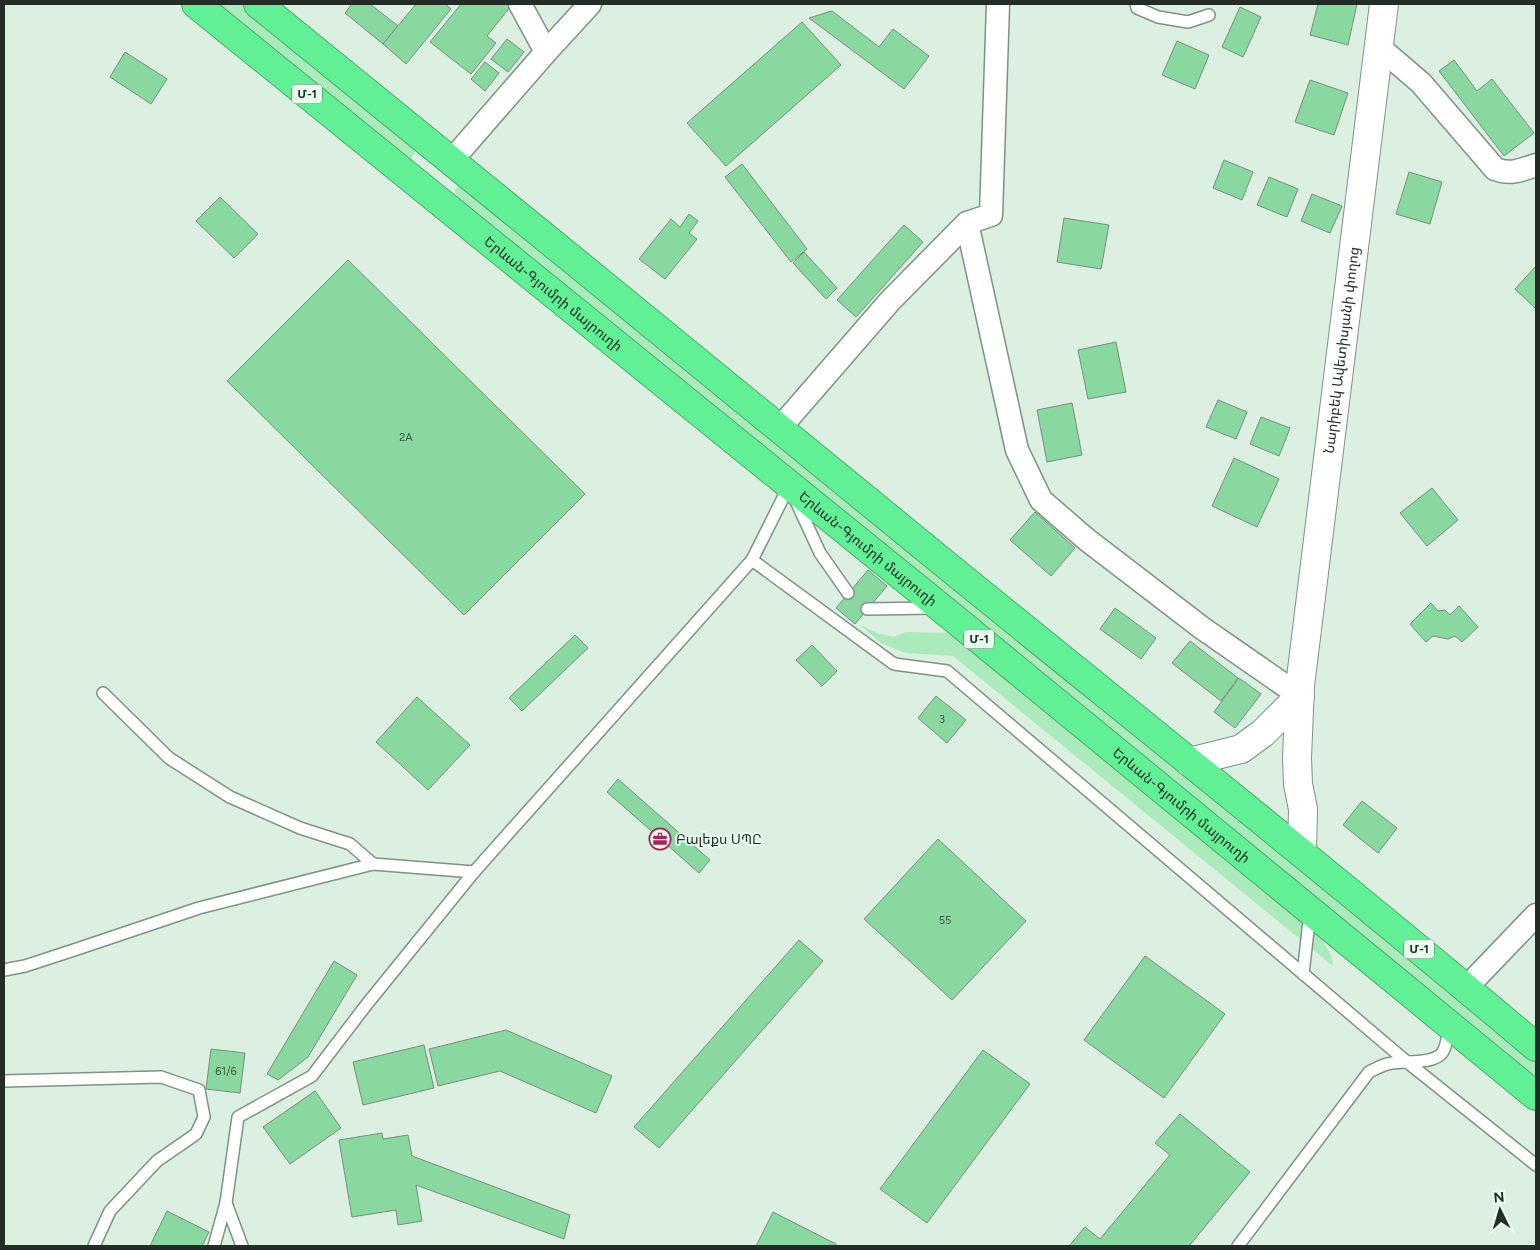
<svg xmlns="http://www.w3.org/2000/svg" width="1540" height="1250" font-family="Figtree,'Noto Sans Armenian',sans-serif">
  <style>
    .green { fill: #aaeabb }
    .building { fill: #88d89f; stroke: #7a8e7f }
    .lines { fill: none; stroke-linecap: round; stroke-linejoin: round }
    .lane-casing { stroke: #7f9283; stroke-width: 14 }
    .street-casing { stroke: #7f9283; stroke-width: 25 }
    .secondary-casing { stroke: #7f9283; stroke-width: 30 }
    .highway-casing { stroke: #4cab6f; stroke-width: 30 }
    .lane { stroke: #fff; stroke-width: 11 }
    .street { stroke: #fff; stroke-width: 22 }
    .secondary { stroke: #fff; stroke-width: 28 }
    .highway { stroke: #62f096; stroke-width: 28 }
    .labels { text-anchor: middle; stroke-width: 4; stroke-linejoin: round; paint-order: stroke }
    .number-label { font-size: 11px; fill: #3d5744 }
    .shield { fill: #e8feed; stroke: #5f6b62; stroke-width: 1 }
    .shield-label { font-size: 12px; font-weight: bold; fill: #242c26 }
    .street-label { font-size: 14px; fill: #242c26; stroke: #e8feed }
    .poi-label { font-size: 14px; fill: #242c26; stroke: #e8feed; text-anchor: start }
  </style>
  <rect width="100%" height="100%" fill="#dbf0e0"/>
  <!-- green -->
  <g class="green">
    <path d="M215 4H242L418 147 410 160Z"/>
    <path d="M464 184 1536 1061V1081L458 198 455 192 456 188Z"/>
    <path d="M860 625 877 633 893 637 906 632 954 633 1322 939 1331 955 1333 966 953 656 905 653 881 643Z"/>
  </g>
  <!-- building -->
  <g class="building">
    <path d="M352 4H370L398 26 383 44 345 13Z"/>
    <path d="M416 4H445L451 9 406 64 383 44Z"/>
    <path d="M461 4H506L510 7 487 36 496 43 471 74 430 42Z"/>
    <path d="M1318 4H1357L1348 45 1310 35Z"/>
    <path d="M1240 7 1261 17 1243 57 1222 47Z"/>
    <path d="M832 11 879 47 893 29 929 56 904 89 809 18Z"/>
    <path d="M802 22 841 65 726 166 687 123Z"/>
    <path d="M507 39 524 52 508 72 491 59Z"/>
    <path d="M1177 41 1209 55 1195 89 1162 75Z"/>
    <path d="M125 52 167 79 151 104 110 77Z"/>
    <path d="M1454 60 1477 91 1492 79 1534 133 1504 156 1439 71Z"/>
    <path d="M485 62 499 73 485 91 471 79Z"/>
    <path d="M1310 80 1348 93 1334 135 1295 122Z"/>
    <path d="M1224 160 1253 172 1242 200 1213 188Z"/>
    <path d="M742 164 807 249 791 262 725 177Z"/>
    <path d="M1409 172 1442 182 1430 224 1396 214Z"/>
    <path d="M1269 177 1298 189 1287 217 1257 205Z"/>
    <path d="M1312 194 1342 206 1330 233 1301 221Z"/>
    <path d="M220 197 258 234 234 258 196 221Z"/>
    <path d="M689 214 698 221 689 233 697 239 665 279 639 259 671 219 680 227Z"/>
    <path d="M1064 218 1109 225 1101 269 1057 262Z"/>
    <path d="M904 225 923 242 856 317 837 300Z"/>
    <path d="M804 252 837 288 826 299 793 263Z"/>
    <path d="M348 260 585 494 464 615 227 381Z"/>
    <path d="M1536 266V309L1515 289Z"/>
    <path d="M1116 342 1126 392 1088 399 1078 350Z"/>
    <path d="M1218 400 1247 412 1236 439 1206 427Z"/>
    <path d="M1072 403 1082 455 1047 462 1037 410Z"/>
    <path d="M1261 417 1290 428 1279 456 1250 444Z"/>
    <path d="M1234 458 1279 479 1257 527 1212 506Z"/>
    <path d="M1432 488 1458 520 1427 546 1400 513Z"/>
    <path d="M1035 512 1075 548 1051 576 1010 540Z"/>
    <path d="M868 570 887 586 855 624 836 608Z"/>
    <path d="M1431 603 1438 611 1445 610 1450 615 1459 606 1478 627 1462 642 1455 636 1448 639 1433 636 1426 642 1410 624Z"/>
    <path d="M1115 608 1156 638 1141 659 1100 629Z"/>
    <path d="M575 635 588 648 522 711 509 698Z"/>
    <path d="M1190 641 1238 678 1221 701 1172 663Z"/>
    <path d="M812 645 837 671 822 686 796 660Z"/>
    <path d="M1239 678 1261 694 1235 728 1214 712Z"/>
    <path d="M936 696 966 720 947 743 918 718Z"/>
    <path d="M417 697 470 745 428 790 376 742Z"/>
    <path d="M618 779 710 860 699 873 607 792Z"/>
    <path d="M1362 801 1397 828 1378 853 1343 825Z"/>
    <path d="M938 839 1026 921 952 1000 864 919Z"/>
    <path d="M799 940 823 961 659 1148 634 1127Z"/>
    <path d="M1145 956 1225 1014 1164 1098 1084 1040Z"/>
    <path d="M334 961 357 975 308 1057 278 1080 267 1074Z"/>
    <path d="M506 1030 612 1076 596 1113 500 1071 438 1086 429 1049Z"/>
    <path d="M424 1045 434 1088 363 1105 353 1062Z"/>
    <path d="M211 1049 245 1053 240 1093 206 1089Z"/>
    <path d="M983 1050 1030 1084 927 1223 880 1189Z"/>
    <path d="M315 1091 341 1128 290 1164 263 1127Z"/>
    <path d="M1180 1114 1250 1172 1189 1246H1069L1085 1227 1100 1239 1170 1155 1155 1143Z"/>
    <path d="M382 1133 383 1139 408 1135 412 1156 570 1215 564 1239 416 1185 422 1221 398 1225 396 1210 352 1217 339 1140Z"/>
    <path d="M167 1211 209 1232 202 1246H150Z"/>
    <path d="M773 1212 836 1244 835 1246H756Z"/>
  </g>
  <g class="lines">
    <!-- lane casing -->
    <g class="lane-casing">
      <g id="lane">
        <path d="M1136 4 1137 8 1158 17 1188 22 1209 15"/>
        <path d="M795 499 820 553 848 593"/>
        <path d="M752 560 894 664 947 671 1407 1062 1536 1165"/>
        <path d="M867 609 933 608"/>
        <path d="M103 693 169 758 230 797 300 828 350 844 373 864"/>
        <path d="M4 970 25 966 74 950 199 908 373 864 474 872"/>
        <path d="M1303 974 1310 913"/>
        <path d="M4 1081 161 1077 199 1090 204 1117 196 1134 157 1161 110 1211 94 1246"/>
        <path d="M226 1203 242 1246"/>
        <path d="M214 1246 226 1203 238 1117 312 1076 367 1004 474 872 752 560 789 486"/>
        <path d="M1238 1246 1369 1072C1377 1068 1384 1064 1392 1063 1405 1061 1434 1064 1442 1053 1447 1047 1448 1033 1449 1026"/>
      </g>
    </g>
    <!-- street casing -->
    <g class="street-casing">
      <g id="street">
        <path d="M1379 47 1421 83 1495 169C1510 175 1522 170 1536 165"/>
        <path d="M546 52 590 4"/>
        <path d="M452 160 546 52 520 4"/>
        <path d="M967 223 1017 450 1041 500 1086 539 1202 628 1300 696"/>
        <path d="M779 429 890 301 967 223 991 215 998 4"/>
        <path d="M1466 988 1536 915"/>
      </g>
    </g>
    <!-- secondary casing -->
    <g class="secondary-casing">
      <g id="secondary">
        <path d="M1189 762 1241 749 1263 733 1300 696"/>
        <path id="s1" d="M1302 853 1303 809 1298 784 1297 758 1300 686 1384 4"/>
      </g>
    </g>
    <!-- highway casing -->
    <g class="highway-casing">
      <g id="highway">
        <path id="s2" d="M196 4 940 607 1536 1096"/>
        <path d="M258 4C488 189 716 378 945 564 1143 725 1342 883 1536 1047"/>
      </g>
    </g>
    <!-- lane -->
    <use href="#lane" class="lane"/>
    <!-- street -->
    <use href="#street" class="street"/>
    <!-- secondary -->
    <use href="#secondary" class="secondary"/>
    <!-- highway -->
    <use href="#highway" class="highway"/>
  </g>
  <!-- icons -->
  <defs>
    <g id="office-ring" transform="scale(1.125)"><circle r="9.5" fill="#e8feed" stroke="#ad1f59" stroke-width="1.5"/><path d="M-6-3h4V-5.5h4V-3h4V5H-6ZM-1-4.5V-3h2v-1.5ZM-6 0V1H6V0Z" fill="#ad1f59"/></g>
  </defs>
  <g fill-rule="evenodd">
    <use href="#office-ring" x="660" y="839"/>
  </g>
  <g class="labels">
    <!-- number labels -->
    <g class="number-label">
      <text x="406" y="441">2A</text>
      <text x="942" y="723">3</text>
      <text x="945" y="924">55</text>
      <text x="226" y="1075">61/6</text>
    </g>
    <!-- shield labels -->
    <g class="shield">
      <rect x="292" y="84.5" width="30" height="19" rx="4"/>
      <rect x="964" y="629.5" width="30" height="19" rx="4"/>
      <rect x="1404" y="939.5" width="30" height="19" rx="4"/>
    </g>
    <g class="shield-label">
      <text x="307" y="98">Մ-1</text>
      <text x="979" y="643">Մ-1</text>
      <text x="1419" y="953">Մ-1</text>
    </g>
    <!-- street labels -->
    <g class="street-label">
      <text dy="5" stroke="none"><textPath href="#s2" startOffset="460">Երևան-Գյումրի մայրուղի</textPath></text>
      <text dy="5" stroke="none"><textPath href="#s1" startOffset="506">Նարիբեկ Ավետիսյանի փողոց</textPath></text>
      <text dy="5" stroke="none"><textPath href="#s2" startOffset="865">Երևան-Գյումրի մայրուղի</textPath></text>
      <text dy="5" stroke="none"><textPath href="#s2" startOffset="1270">Երևան-Գյումրի մայրուղի</textPath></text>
    </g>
    <!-- poi labels -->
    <g class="poi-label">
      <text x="676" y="844">Բալեքս ՍՊԸ</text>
    </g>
  </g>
  <!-- border -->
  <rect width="1540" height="1250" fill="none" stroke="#242c26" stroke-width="10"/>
  <!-- north arrow -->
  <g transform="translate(1500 1210) rotate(355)" stroke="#e8feed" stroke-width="4" paint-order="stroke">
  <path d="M0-4L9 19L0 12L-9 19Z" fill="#242c26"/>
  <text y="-8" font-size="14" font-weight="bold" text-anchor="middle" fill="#242c26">N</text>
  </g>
</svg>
